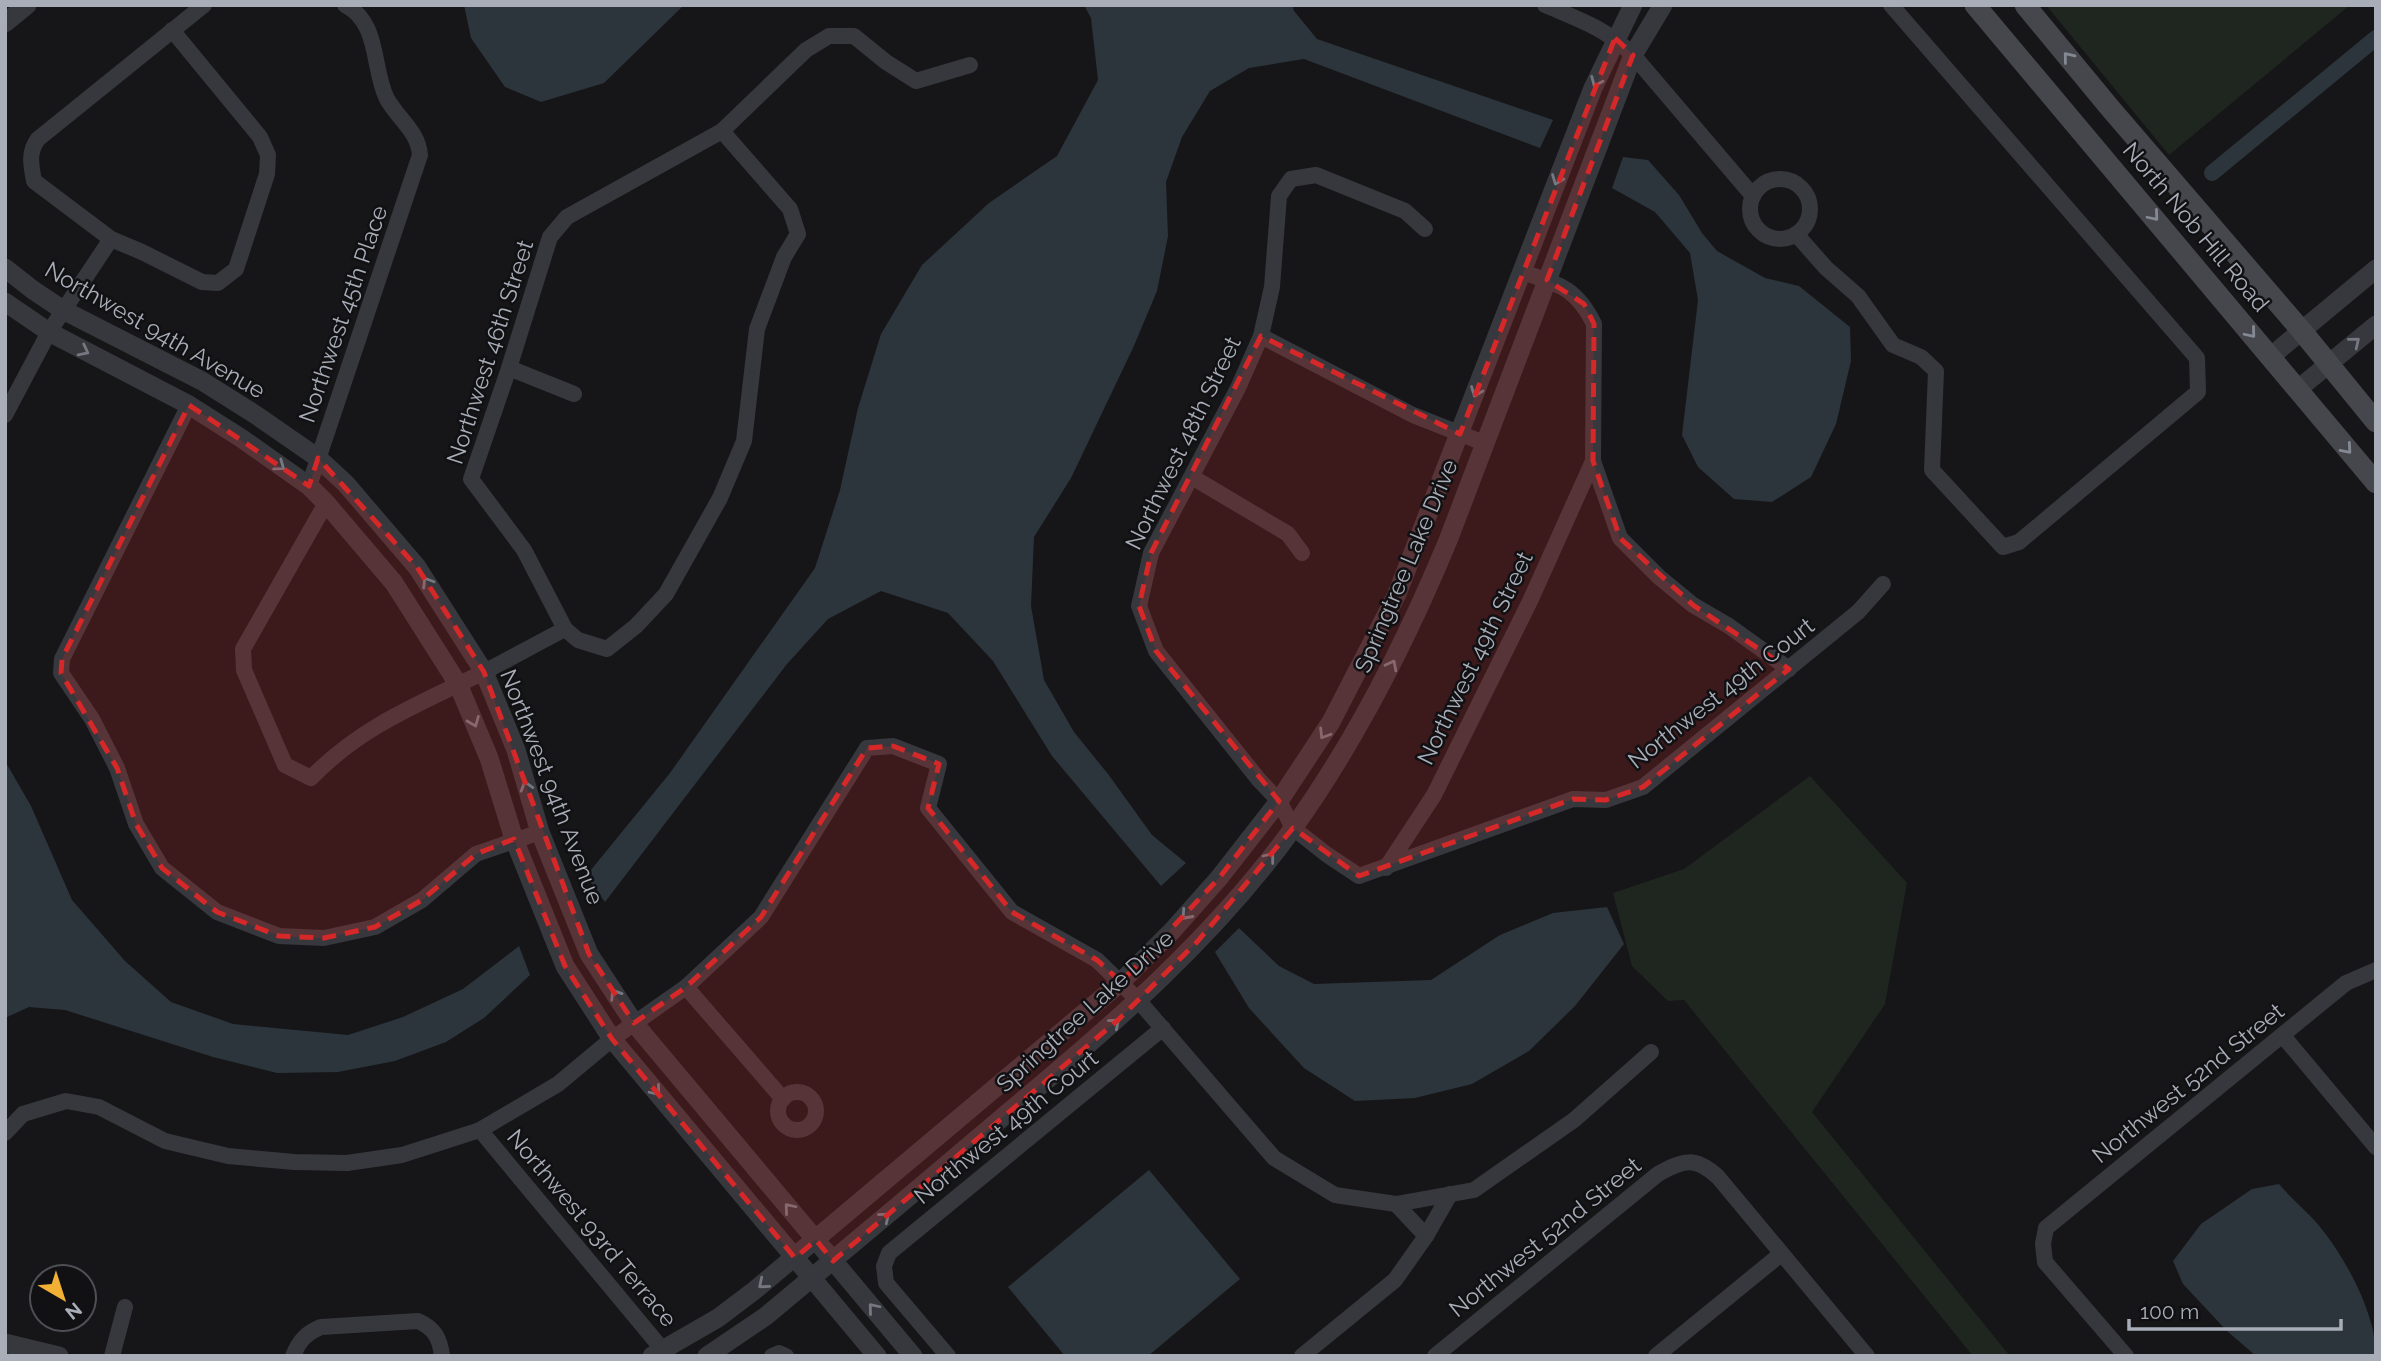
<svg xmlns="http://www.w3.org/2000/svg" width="2381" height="1361" font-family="Raleway,sans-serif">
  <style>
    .green { fill: #1e261f }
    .water { fill: #2c353c }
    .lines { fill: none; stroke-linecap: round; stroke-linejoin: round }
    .canal { stroke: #2c353c; stroke-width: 16 }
    .minor { stroke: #37383d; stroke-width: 16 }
    .tertiary { stroke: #37383d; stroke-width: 19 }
    .secondary { stroke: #45474d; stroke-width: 21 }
    .oneway { stroke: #858993 }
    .oneway2 { stroke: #757881 }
    .marked { fill: #d62828; fill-opacity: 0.2; stroke: #d62828; stroke-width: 5; stroke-dasharray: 14 9; stroke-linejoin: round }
    .labels { text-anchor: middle; stroke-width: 5; stroke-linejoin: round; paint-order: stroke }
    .street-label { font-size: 23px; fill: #a8adb8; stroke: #111113 }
  </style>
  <rect width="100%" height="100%" fill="#161618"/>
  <!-- green -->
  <g class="green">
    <path d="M2046 5H2350L2169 155Z"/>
    <path d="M1810 776 1907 883 1885 1004 1812 1112 2010 1356H1973L1684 1000 1668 1001 1632 966 1613 893 1684 869Z"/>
  </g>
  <!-- water -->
  <g class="water">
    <path d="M464 5H684L604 83 541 102 505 87 471 38Z"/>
    <path d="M1084 5H1292L1294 11 1317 39 1553 120 1540 148 1304 59 1249 68 1210 91 1182 137 1166 182 1168 236 1157 291 1133 348 1071 478 1034 537 1031 606 1044 680 1074 732 1108 774 1152 835 1186 863 1161 886 1052 756 993 661 948 613 881 591 828 619 787 664 605 902 586 876 670 773 815 568 840 490 858 408 881 334 922 265 989 203 1057 156 1098 80 1091 18Z"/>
    <path d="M1623 157 1648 160 1679 195 1702 233 1717 251 1765 278 1799 286 1850 327 1851 361 1836 424 1811 477 1772 502 1734 499 1698 467 1682 435 1698 300 1690 253 1655 212 1612 188Z"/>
    <path d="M5 761 31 806 72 900 125 961 171 1002 233 1024 348 1035 403 1017 463 989 519 946 530 975 484 1018 446 1042 395 1061 338 1072 277 1073 213 1057 65 1010 29 1007 5 1018Z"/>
    <path d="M1607 907 1624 944 1575 1006 1529 1051 1472 1084 1415 1098 1355 1101 1304 1068 1249 1008 1215 952 1239 928 1279 966 1314 984 1431 980 1500 935 1553 913Z"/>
    <path d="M1149 1170 1240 1279 1148 1356H1065L1008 1287Z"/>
    <path d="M2279 1184C2293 1201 2311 1214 2324 1232 2348 1263 2376 1315 2376 1356L2255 1355 2227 1331 2183 1284 2173 1261 2201 1224 2252 1189Z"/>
  </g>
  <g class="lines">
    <!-- canal -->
    <path class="canal" d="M2212 173 2376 38"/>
    <!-- minor -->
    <g class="minor">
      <path d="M1545 5C1580 20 1605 28 1633 55L1753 196"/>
      <path d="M172 30 260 137 268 155 267 174 236 269 218 283 202 282 142 252 111 239 34 181C31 165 28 152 38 139L204 5"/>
      <path d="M722 131 790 209 798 234 784 257 757 329 744 441 720 498 666 594 636 626 607 649 578 640 565 629 524 550 471 479 509 368 550 237 567 217 722 131 806 50 829 36H854L886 62 916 81 970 65"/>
      <circle cx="1780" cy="209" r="30"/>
      <path d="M1425 229 1405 211 1316 175 1291 179 1279 196 1272 287 1261 336 1238 388 1151 553 1139 606 1156 651 1259 780 1279 801 1293 828 1326 854 1359 876 1573 799 1606 800 1643 787 1858 612 1883 584"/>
      <path d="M1796 234 1826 268 1858 296 1893 345 1921 357 1936 371 1932 470 2003 547 2019 542 2198 392 2197 358 1891 5"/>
      <path d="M1522 272C1558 284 1576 287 1594 324L1593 461 1620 538 1659 577 1693 605 1729 626 1789 669"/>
      <path d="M1261 336 1413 415 1484 443"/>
      <path d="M509 368 574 394"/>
      <path d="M189 405 62 659 61 673 92 719 117 768 136 824 162 868 217 912 279 936 324 938 375 927 422 900 476 854 540 832"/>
      <path d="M5 415 49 332 111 239"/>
      <path d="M1192 477 1288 534 1302 553"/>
      <path d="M309 486 420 155C418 131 399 120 387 99 372 70 380 22 345 5"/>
      <path d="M326 503 243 649 244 670 285 765 311 778C361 726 421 703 484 672 511 658 538 643 565 629"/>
      <path d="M1386 868 1434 795 1531 599 1593 461"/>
      <path d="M686 987 783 1099"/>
      <path d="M2283 1036 2376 1147"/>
      <circle cx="797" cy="1111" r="19"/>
      <path d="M480 1130 668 1356"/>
      <path d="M5 1133 23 1114 66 1101 99 1107 165 1141 228 1156 294 1162 347 1163 402 1155 480 1130 558 1084 612 1039 686 987 761 917 867 748 893 746 939 764 928 808 1012 912 1097 960 1138 1000 1274 1158 1335 1195 1396 1204 1474 1190 1574 1120 1651 1052"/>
      <path d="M1426 1236 1450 1194"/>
      <path d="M112 1356 125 1307"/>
      <path d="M293 1356C299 1341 306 1333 321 1327L418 1321C434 1328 440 1338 442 1356"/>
      <path d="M772 1356 779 1353 786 1356"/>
      <path d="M948 1356 886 1283 884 1266 889 1253 1163 1028"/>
      <path d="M1302 1356 1395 1280 1426 1236 1396 1204"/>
      <path d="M1435 1356 1658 1174C1683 1160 1695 1156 1718 1177L1867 1356"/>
      <path d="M1656 1356 1781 1254"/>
      <path d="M2126 1356 2045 1262 2043 1244 2046 1228 2346 983 2376 970"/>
    </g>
    <!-- tertiary -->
    <g class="tertiary">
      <path d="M5 23 27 5"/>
      <path d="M5 268 33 290 63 310 202 381 256 415 318 458 346 484 417 567 484 672 516 750 540 832 589 954 634 1023 913 1356"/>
      <path d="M5 302 49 332 189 405 241 438 309 486 326 503 394 583 458 684 489 758 514 839 565 966 612 1039 877 1356"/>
      <path d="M2270 357 2376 269"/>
      <path d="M2297 390 2376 325"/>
      <path d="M5 1343 59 1356"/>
      <path d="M652 1356 718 1318 755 1290 1121 982 1172 931 1219 878 1279 801 1331 722 1397 594 1593 88 1633 5"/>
      <path d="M707 1356 766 1316C848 1248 929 1180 1010 1111 1113 1025 1215 937 1294 827 1358 737 1407 640 1449 538L1633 55 1663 5"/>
    </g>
    <!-- secondary -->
    <g class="secondary">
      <path d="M1975 5 2376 483"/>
      <path d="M2025 5 2110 108 2301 330 2376 422"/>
    </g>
  </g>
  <!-- one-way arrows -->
  <defs><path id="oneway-chevron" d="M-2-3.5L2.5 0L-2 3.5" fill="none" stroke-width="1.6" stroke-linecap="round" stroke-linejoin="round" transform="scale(1.75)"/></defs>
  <g class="oneway">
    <use href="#oneway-chevron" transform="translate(2068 57) rotate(-129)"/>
    <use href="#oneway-chevron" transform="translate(2154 216) rotate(50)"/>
    <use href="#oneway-chevron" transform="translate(2251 333) rotate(50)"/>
    <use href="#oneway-chevron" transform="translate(2347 449) rotate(49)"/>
  </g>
  <g class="oneway2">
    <use href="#oneway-chevron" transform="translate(1596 82) rotate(113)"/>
    <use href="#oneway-chevron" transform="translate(1557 180) rotate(111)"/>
    <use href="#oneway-chevron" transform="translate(2355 342) rotate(-39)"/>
    <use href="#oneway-chevron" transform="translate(84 351) rotate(27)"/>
    <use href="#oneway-chevron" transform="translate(1476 392) rotate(111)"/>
    <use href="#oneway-chevron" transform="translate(280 466) rotate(36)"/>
    <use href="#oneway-chevron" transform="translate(427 582) rotate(-122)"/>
    <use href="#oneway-chevron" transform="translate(1392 665) rotate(-63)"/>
    <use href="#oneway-chevron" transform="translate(474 722) rotate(68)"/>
    <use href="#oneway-chevron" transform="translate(1324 734) rotate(122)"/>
    <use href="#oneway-chevron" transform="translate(526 786) rotate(-107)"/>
    <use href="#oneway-chevron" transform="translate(1270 857) rotate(-52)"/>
    <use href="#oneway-chevron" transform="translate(1186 915) rotate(132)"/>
    <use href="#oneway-chevron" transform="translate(615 994) rotate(-123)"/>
    <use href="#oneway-chevron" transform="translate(1115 1023) rotate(-41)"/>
    <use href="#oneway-chevron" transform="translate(656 1091) rotate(50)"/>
    <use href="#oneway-chevron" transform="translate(789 1208) rotate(-130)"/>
    <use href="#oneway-chevron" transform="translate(885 1217) rotate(-40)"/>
    <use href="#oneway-chevron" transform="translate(763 1284) rotate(140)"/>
    <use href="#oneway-chevron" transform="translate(873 1308) rotate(-130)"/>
  </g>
  <!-- marked area -->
  <path class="marked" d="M1615 38 1633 55 1547 280 1584 304 1594 324 1593 461 1620 538 1693 605 1789 669 1643 787 1606 800 1573 799 1359 876 1293 828 1197 942 1118 1020 833 1261 816 1240 795 1258 612 1039 565 966 514 839 476 854 422 900 375 927 324 938 279 936 217 912 162 868 136 824 117 768 61 673 62 659 189 405 309 486 318 458 417 567 484 672 589 954 634 1023 686 987 761 917 867 748 893 746 939 764 928 808 1012 912 1097 960 1121 982 1219 878 1279 801 1156 651 1139 606 1151 553 1261 336 1460 434Z"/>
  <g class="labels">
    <!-- street labels -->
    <g class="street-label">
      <text transform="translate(2196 227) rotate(50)" y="8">North Nob Hill Road</text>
      <text transform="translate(343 314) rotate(-71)" y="8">Northwest 45th Place</text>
      <text transform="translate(155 330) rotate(30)" y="8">Northwest 94th Avenue</text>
      <text transform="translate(490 352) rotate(-72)" y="8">Northwest 46th Street</text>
      <text transform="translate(1183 443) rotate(-64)" y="8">Northwest 48th Street</text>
      <text transform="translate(1406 566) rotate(-67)" y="8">Springtree Lake Drive</text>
      <text transform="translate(1475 658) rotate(-64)" y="8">Northwest 49th Street</text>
      <text transform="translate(1721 693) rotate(-38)" y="8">Northwest 49th Court</text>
      <text transform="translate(552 787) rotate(69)" y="8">Northwest 94th Avenue</text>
      <text transform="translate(1085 1011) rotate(-42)" y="8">Springtree Lake Drive</text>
      <text transform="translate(2188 1083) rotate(-39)" y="8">Northwest 52nd Street</text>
      <text transform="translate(1006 1127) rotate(-39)" y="8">Northwest 49th Court</text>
      <text transform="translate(592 1228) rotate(50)" y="8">Northwest 93rd Terrace</text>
      <text transform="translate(1545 1237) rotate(-39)" y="8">Northwest 52nd Street</text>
    </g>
  </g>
  <!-- border -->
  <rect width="2381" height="1361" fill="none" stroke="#a8adb8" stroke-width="14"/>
  <!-- north arrow -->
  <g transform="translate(63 1298) rotate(141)"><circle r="33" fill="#111113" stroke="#4d4f55" stroke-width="2"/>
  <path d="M0-5L12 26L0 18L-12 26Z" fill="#f2b134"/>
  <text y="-10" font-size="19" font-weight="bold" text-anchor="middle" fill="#a8adb8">N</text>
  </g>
  <!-- scale -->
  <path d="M2129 1319v10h212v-10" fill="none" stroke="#a8adb8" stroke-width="3.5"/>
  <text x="2140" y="1319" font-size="21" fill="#a8adb8" stroke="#111113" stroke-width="5" paint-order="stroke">100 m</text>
</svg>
